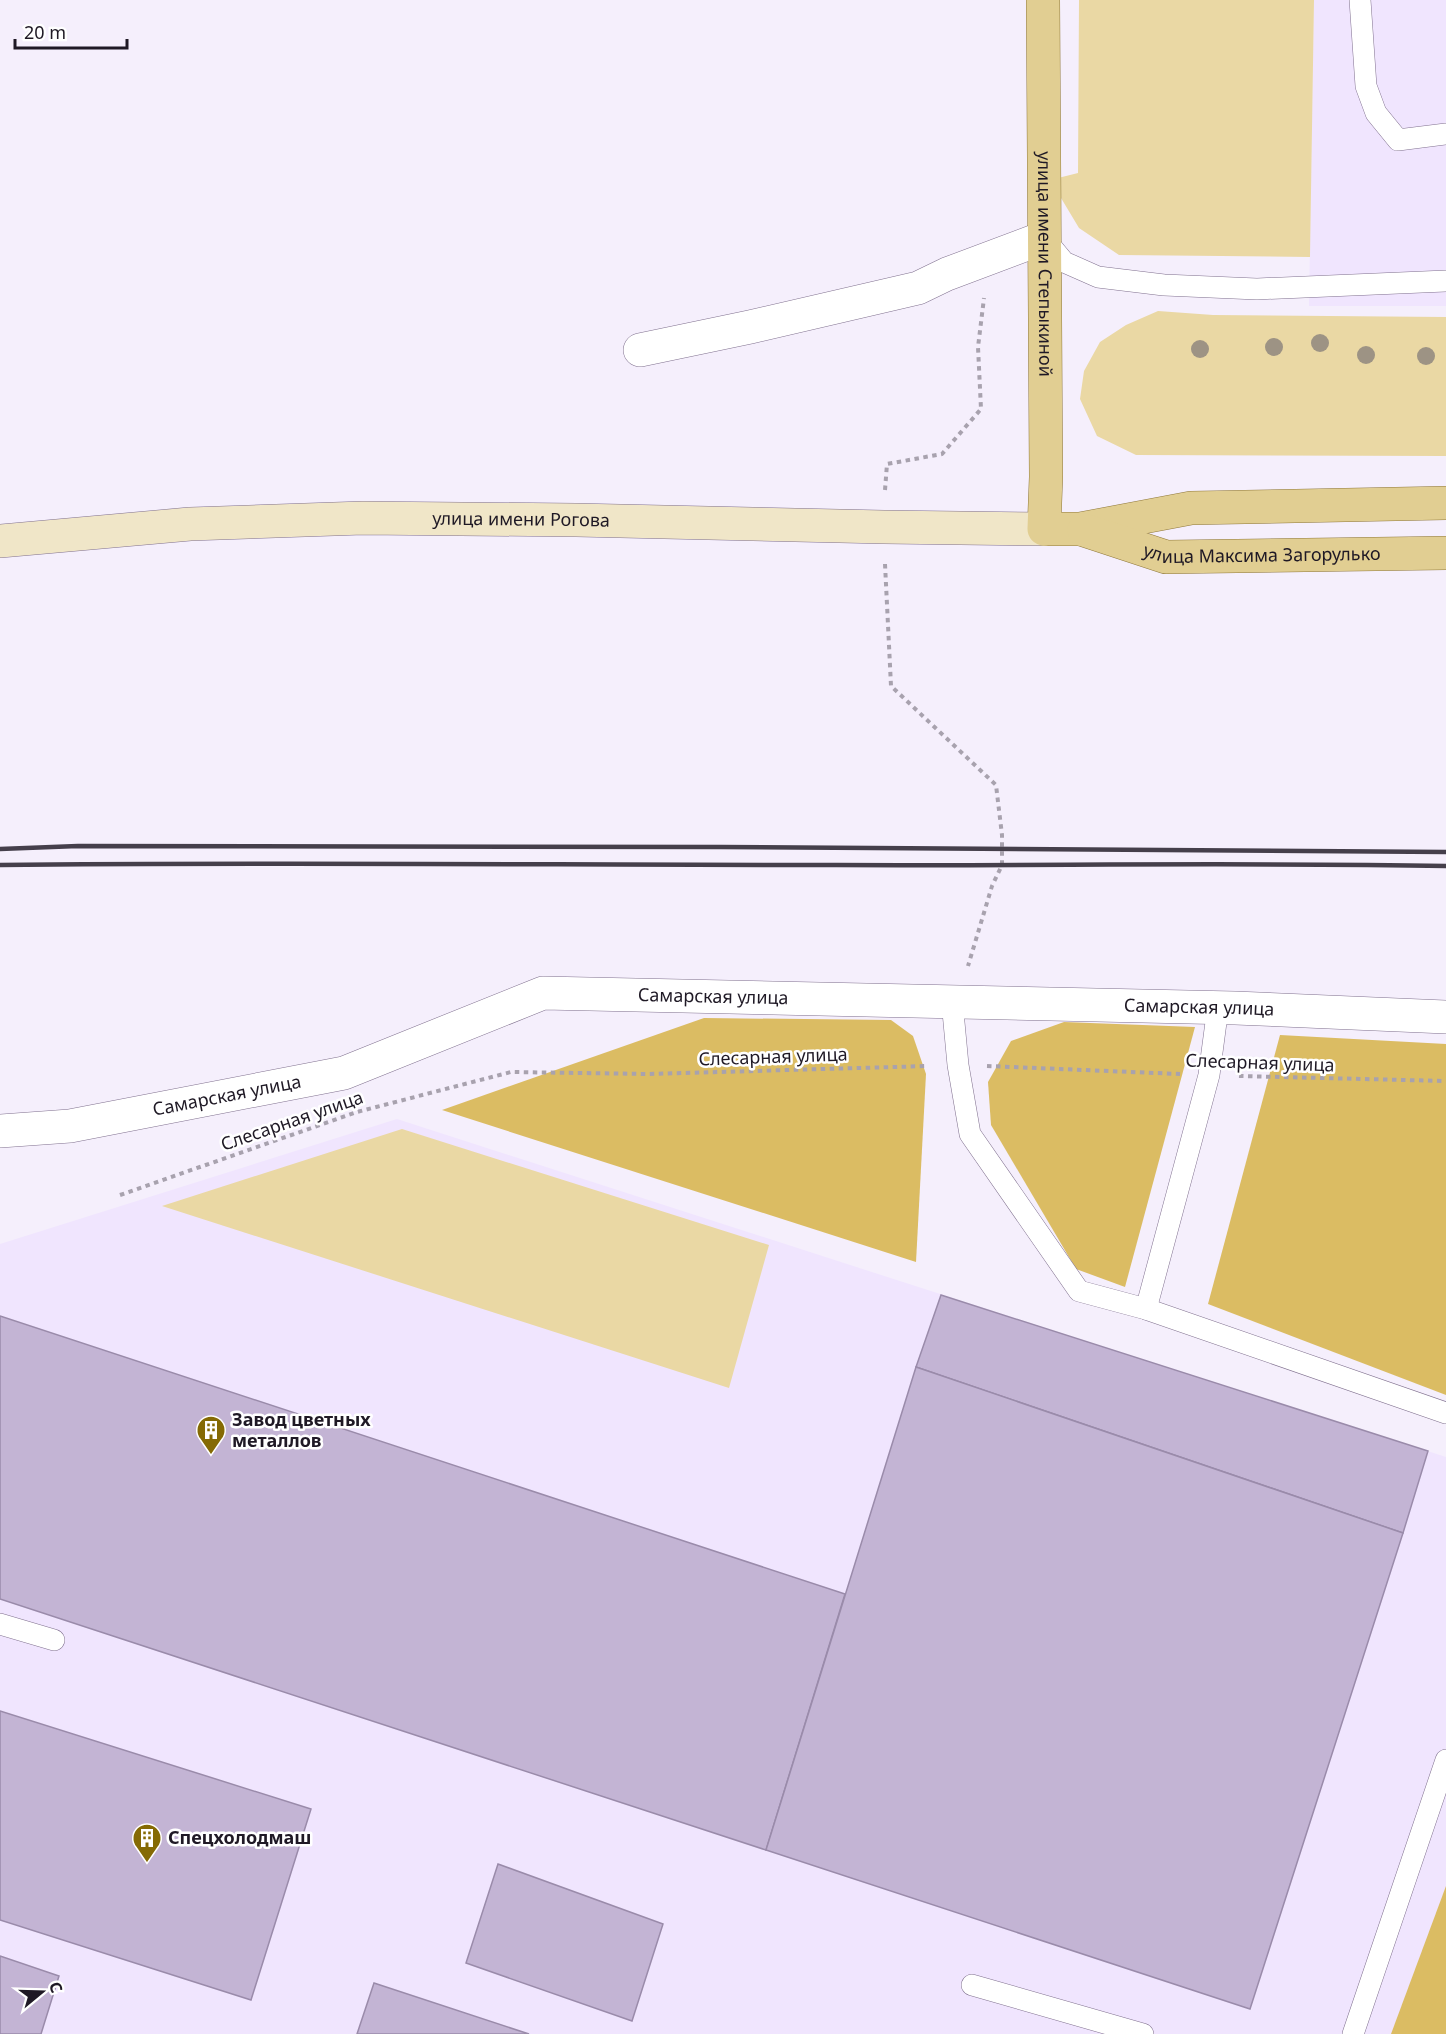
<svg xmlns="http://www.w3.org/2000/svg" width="1446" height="2034" font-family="'Noto Sans',sans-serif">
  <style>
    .built { fill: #f0e5fe }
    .green { fill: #ead8a4 }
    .forest { fill: #dbbc63 }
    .building { fill: #c3b4d4; stroke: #9a8baa; stroke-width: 1.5 }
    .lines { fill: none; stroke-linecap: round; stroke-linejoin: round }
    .service-casing { stroke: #80718f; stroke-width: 22 }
    .minor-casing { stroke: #80718f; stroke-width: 34 }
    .secondary-casing { stroke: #80718f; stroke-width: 34 }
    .primary-casing { stroke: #90793c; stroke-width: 34 }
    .path { stroke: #a8a2ae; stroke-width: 4; stroke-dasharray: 4.5 4.5; stroke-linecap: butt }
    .service { stroke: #fff; stroke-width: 21 }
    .minor { stroke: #fff; stroke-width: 33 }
    .secondary { stroke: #f0e6c8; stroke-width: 33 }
    .primary { stroke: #e1ce92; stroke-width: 33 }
    .rail { stroke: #453f4b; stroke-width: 4.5 }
    .tree { fill: #9d9384 }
    .labels { text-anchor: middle; stroke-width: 5; stroke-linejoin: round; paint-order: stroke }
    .street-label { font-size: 18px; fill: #1f1925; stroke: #fff }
    .poi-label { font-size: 18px; font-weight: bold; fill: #1f1925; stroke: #fff; text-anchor: start }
  </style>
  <rect width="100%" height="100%" fill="#f5effc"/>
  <!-- built -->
  <g class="built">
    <path d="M1314 0H1446V306H1309Z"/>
    <path d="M397 1119 1446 1457V1998L1434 2034H0V1244Z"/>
  </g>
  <!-- green -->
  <g class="green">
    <path d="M1079 0H1314L1310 257 1119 255 1079 228 1061 198 1058 178 1078 173Z"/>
    <path d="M1158 311 1213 315 1446 317V456L1136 455 1097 436 1080 399 1084 371 1100 342 1126 325Z"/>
    <path d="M402 1129 769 1245 729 1388 162 1206Z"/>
  </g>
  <!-- forest -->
  <g class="forest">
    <path d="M704 1018 891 1020 913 1036 926 1074 916 1262 442 1110Z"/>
    <path d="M1064 1022 1195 1027 1125 1287 1076 1269 991 1125 988 1082 1011 1041Z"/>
    <path d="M1280 1035 1446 1044V1395L1208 1304Z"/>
    <path d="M1446 1886V2034H1391Z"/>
  </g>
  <!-- building -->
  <g class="building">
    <path d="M941 1295 1428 1451 1403 1533 916 1367Z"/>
    <path d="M0 1316 845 1594 766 1850 0 1599Z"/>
    <path d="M916 1367 1403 1533 1250 2009 766 1850Z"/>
    <path d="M0 1711 311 1809 251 2000 0 1920Z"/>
    <path d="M498 1864 663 1924 632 2021 466 1963Z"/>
    <path d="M0 1956 59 1976 41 2034H0Z"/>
    <path d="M374 1983 529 2034H357Z"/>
  </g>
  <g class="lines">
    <!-- service casing -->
    <g class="service-casing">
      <g id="service">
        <path d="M1360 0 1366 86 1376 113 1398 140 1446 134"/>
        <path d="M1044 238 1064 262 1098 277 1164 285 1257 289 1446 281"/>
        <path d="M952 1001 958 1065 970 1134 1079 1291 1146 1309 1446 1413"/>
        <path d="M1146 1309 1209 1075 1218 1007"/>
        <path d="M0 1624 54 1640"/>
        <path d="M972 1985 1143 2034"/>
        <path d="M1353 2034 1446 1760"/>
      </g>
    </g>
    <!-- minor casing -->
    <g class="minor-casing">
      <g id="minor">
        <path d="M640 350 750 327 918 288 947 274 1043 238"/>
        <path id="s1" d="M0 1131 70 1126 344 1073 543 993 1235 1008 1446 1017"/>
      </g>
    </g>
    <!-- secondary casing -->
    <g class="secondary-casing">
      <g id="secondary">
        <path id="s2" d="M0 541 190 524 363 518 576 520 884 527 1044 529"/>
      </g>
    </g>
    <!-- primary casing -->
    <g class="primary-casing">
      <g id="primary">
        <path id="s3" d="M1043 0 1046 477 1044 529H1080L1191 508 1446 503"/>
        <path id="s4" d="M1084 530 1166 557 1446 553"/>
      </g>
    </g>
    <!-- path -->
    <g class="path">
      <path d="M885 490 887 464 942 454 981 409 978 347 984 298"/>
      <path d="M885 564 891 686 996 785 1002 835V865L992 886 968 966"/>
      <path d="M987 1066 1180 1074"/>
      <path d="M1239 1076 1446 1081"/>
      <path d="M120 1195 357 1112 511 1072 649 1074 928 1066"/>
    </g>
    <!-- service -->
    <use href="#service" class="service"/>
    <!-- minor -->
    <use href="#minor" class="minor"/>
    <!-- secondary -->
    <use href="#secondary" class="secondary"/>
    <!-- primary -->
    <use href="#primary" class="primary"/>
    <!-- rail -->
    <g class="rail">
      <path d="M0 849 78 846 721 847 1446 852"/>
      <path d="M0 865C279 862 557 865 836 865 1039 866 1242 862 1446 866"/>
    </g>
  </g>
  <!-- trees -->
  <g class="tree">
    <circle cx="1320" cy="343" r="9"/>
    <circle cx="1274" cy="347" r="9"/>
    <circle cx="1200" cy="349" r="9"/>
    <circle cx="1366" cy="355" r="9"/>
    <circle cx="1426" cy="356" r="9"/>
  </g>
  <!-- icons -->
  <defs>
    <g id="building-pin" transform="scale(1.5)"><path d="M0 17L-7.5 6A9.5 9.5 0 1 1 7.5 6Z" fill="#856a04" stroke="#fff"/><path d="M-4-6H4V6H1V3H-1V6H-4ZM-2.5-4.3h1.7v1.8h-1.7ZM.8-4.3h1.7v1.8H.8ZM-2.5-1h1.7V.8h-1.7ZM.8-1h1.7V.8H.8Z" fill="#fff"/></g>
  </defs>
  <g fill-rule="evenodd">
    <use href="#building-pin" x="211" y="1430"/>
    <use href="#building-pin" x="147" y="1838"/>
  </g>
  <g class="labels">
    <!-- street labels -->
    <g class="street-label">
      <text dy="6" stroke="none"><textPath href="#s3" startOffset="264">улица имени Степыкиной</textPath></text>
      <text dy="6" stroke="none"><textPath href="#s2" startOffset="522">улица имени Рогова</textPath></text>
      <text dy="6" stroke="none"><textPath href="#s4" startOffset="182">улица Максима Загорулько</textPath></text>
      <text dy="6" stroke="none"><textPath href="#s1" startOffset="734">Самарская улица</textPath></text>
      <text dy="6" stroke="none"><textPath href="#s1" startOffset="1220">Самарская улица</textPath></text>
      <text transform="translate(773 1057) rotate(-2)" y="6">Слесарная улица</text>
      <text transform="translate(1260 1063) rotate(2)" y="6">Слесарная улица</text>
      <text dy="6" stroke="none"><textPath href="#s1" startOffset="230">Самарская улица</textPath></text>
      <text transform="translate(292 1121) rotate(-19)" y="6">Слесарная улица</text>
    </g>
    <!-- poi labels -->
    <g class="poi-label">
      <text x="232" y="1426">Завод цветных<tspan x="232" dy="21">металлов</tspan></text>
      <text x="168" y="1844">Спецхолодмаш</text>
    </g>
  </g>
  <!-- north arrow -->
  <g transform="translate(42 1992) rotate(71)" stroke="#ffffff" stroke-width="4.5" paint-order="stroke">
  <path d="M0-4.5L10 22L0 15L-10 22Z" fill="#1f1925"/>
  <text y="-9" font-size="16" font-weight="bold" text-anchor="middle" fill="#1f1925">С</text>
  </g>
  <!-- scale -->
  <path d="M15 39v9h112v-9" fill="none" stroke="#1f1925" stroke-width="3"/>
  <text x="24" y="39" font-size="18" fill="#1f1925" stroke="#ffffff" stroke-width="4.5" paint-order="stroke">20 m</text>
</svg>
